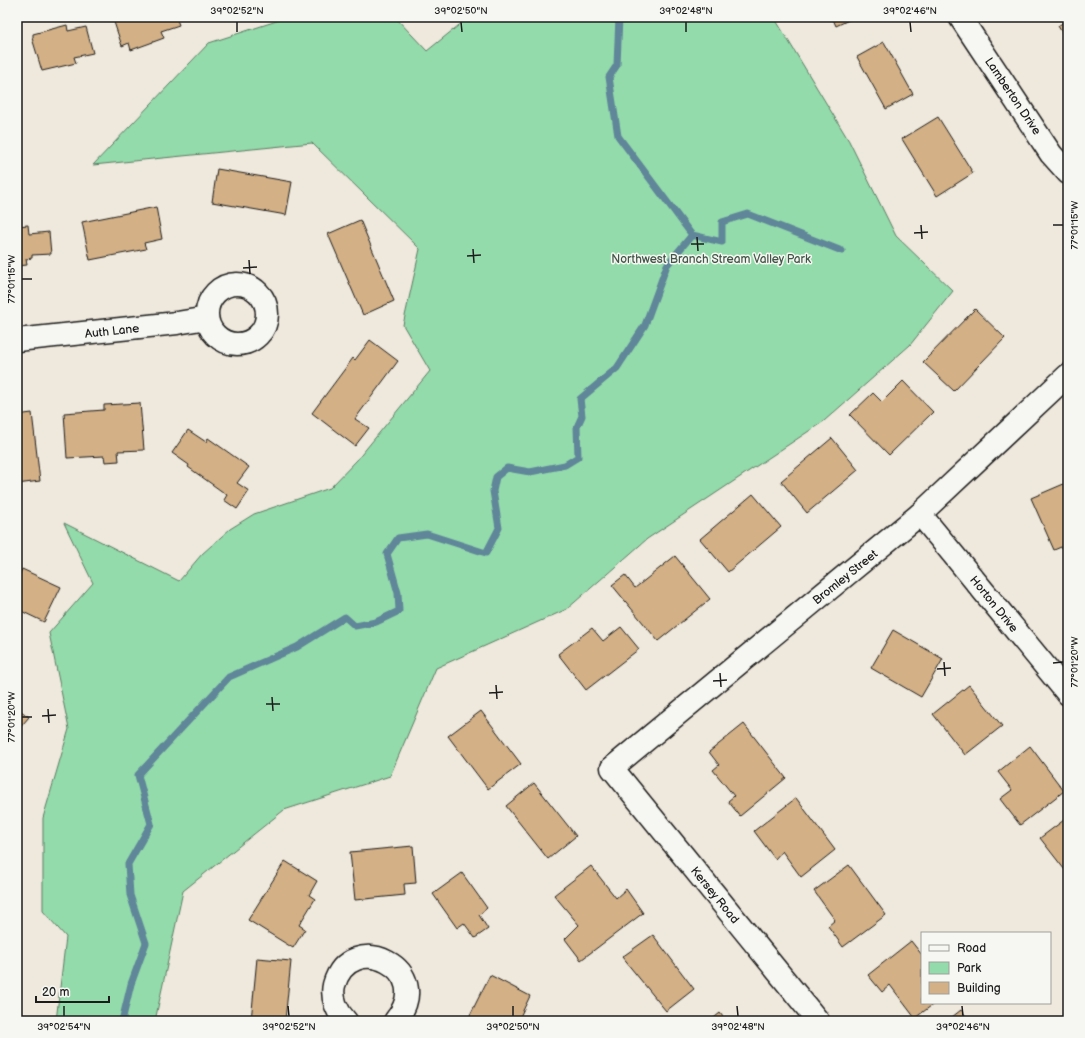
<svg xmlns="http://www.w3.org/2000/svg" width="1085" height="1038" font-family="'Balsamiq Sans',sans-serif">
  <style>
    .green { fill: #93dbaa; stroke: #587c63 }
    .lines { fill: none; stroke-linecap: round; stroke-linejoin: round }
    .stream { stroke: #5f8699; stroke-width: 7 }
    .building { fill: #d3b085; stroke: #1c1c1c }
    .minor-casing { stroke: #1c1c1c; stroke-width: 25 }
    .tertiary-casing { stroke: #1c1c1c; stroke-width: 25 }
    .minor { stroke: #f6f6f2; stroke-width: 22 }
    .tertiary { stroke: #f6f6f2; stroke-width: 22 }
    .ticks { fill: none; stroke: #1c1c1c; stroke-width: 1.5 }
    .labels { text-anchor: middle; stroke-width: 3; stroke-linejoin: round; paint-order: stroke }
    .street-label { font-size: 12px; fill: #1c1c1c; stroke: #f6f6f2 }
    .park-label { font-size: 12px; fill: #405547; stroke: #f6f6f2 }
    .neatline { fill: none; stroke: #1c1c1c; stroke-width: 1.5 }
    .ticks-label { font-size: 10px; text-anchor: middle; fill: #1c1c1c }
  </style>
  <rect width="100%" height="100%" fill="#efe8dc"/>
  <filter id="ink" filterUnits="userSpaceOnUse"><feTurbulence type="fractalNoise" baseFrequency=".025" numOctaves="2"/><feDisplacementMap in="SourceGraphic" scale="8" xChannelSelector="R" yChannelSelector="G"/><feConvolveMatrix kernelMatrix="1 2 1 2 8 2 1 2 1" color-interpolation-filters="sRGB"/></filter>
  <g filter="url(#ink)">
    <!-- green -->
    <path class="green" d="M289 17H395L427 51 469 17H774L849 141 896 236 953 291 910 345 824 421 647 539 567 609 436 668 390 776 284 810 183 891 155 1021H56L66 937 43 911V818L69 729 49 633 93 583 64 523 179 581 202 554 230 529 254 514 330 488 357 460 430 371 403 325 420 249 312 143 93 165 209 43Z"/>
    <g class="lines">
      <!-- stream -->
      <g class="stream">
        <path d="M692 235 722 242V222L748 214 842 251"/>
        <path d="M122 1021 131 984 146 943 130 895 128 864 151 824 138 775 229 677 297 647 345 617 355 626 376 622 399 611 398 593 387 554 398 538 427 534 486 553 499 528 493 491 496 477 507 468 530 472 565 465 578 457 577 427 582 416 580 399 617 368 645 325 667 265 692 235 618 136 609 77 617 65 619 17"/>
      </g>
    </g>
    <!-- building -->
    <g class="building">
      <path d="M119 17H176L179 25 161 31 164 38 131 50 129 43 122 46 113 19Z"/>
      <path d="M832 17H855L836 26Z"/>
      <path d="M1068 19V42L1058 26Z"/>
      <path d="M67 25 68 31 86 27 93 53 74 57 76 63 42 71 32 38H33V34Z"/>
      <path d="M884 42 913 94 886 109 857 57Z"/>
      <path d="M938 117 973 173 937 196 902 139Z"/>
      <path d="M217 169 292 182 286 215 212 202Z"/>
      <path d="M156 207 162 239 144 243 146 249 90 260 82 222Z"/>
      <path d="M360 220 394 301 363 315 328 234Z"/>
      <path d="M28 225 29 234 49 232 51 254 32 255V258L26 259 27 265 17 266V226Z"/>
      <path d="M975 309 1005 338 954 391 923 362Z"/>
      <path d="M370 340 398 361 355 419 369 428 355 446 312 413 353 358 355 360Z"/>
      <path d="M903 381 933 412 889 455 850 415 873 393 882 402Z"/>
      <path d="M140 403 144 450 118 451 119 461 105 462 104 456 67 458 64 413 104 410V405Z"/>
      <path d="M32 413 40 481 17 484V415Z"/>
      <path d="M188 430 206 442 208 438 249 467 237 483 249 491 237 509 224 500 227 495 188 467 189 465 172 453Z"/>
      <path d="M832 438 858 470 807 513 781 481Z"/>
      <path d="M1066 483 1068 487V544L1054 550 1031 498Z"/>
      <path d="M753 494 781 527 728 572 700 539Z"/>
      <path d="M675 556 710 599 658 641 612 585 625 575 635 588Z"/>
      <path d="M22 569 61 587 44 622 17 609V580Z"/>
      <path d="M621 627 639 649 586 690 558 654 592 628 603 641Z"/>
      <path d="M893 630 943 659 921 697 871 668Z"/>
      <path d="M969 685 1002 726 965 755 933 714Z"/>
      <path d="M17 708 29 717 17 731Z"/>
      <path d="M481 711 521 764 488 789 448 736Z"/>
      <path d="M744 724 786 778 740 816 728 801 734 796 713 770 719 765 709 752Z"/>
      <path d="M1030 746 1064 791 1020 825 1000 799 1012 790 998 772Z"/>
      <path d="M534 783 576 836 548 859 506 806Z"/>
      <path d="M796 798 835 850 801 877 782 851 775 859 754 831Z"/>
      <path d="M1068 817V874L1040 838Z"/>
      <path d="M413 846 416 883 404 884 405 895 355 900 350 852Z"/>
      <path d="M285 861 317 881 309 895 315 899 299 925 305 929 293 948 248 920Z"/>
      <path d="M849 865 886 915 843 947 828 926 835 920 814 891Z"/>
      <path d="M591 866 616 898 626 889 643 913 581 960 565 939 579 925 554 895Z"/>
      <path d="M462 873 487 908 479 915 488 929 475 938 464 923 457 928 433 894Z"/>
      <path d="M653 935 694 989 666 1011 622 957Z"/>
      <path d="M911 941 922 955V1003H935L915 1018 890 985 882 992 868 975Z"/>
      <path d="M257 958 291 961 285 1021H251Z"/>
      <path d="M490 975 530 996 518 1021H467Z"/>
      <path d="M961 1010 970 1021H947Z"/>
      <path d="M720 1013 726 1021H710Z"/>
    </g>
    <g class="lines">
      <!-- minor casing -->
      <g class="minor-casing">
        <g id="minor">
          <circle cx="237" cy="314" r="30"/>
          <path d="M17 340 177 323 207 318"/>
          <path d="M920 514 1068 694"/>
          <path d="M346 1021C337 1012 331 998 334 985 350 927 439 969 395 1021"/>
          <path d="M818 1021 612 768 920 514 1068 375"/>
        </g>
      </g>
      <!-- tertiary casing -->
      <g class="tertiary-casing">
        <path id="tertiary" d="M960 17 1051 154 1068 173"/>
      </g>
      <!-- minor -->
      <use href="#minor" class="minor"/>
      <!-- tertiary -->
      <use href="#tertiary" class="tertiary"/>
    </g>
  </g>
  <!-- ticks -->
  <path class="ticks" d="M237 22V32M461 22 462 32M686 22V32M910 22 911 32M921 225 922 239M1053 225H1063M914 233 928 232M697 237 698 251M691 244H704M473 249 474 263M467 256 481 255M249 260 250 274M243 268 257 267M22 279H32M944 662 945 676M1053 663 1063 662M937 669 951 668M720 673 721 687M713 681 727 680M496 685 497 699M489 693 503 692M272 697 273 711M266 704H280M48 709 49 723M42 716 56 715M22 717H32M64 1006V1016M288 1006 289 1016M513 1006V1016M737 1006 738 1016M962 1006 963 1016"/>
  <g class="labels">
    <!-- street labels -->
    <g class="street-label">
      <text transform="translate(1013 96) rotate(56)" y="4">Lamberton Drive</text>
      <text transform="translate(112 331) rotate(-6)" y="4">Auth Lane</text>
      <text transform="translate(845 577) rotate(-39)" y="4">Bromley Street</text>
      <text transform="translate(994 604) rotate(51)" y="4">Horton Drive</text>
      <text transform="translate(715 895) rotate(51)" y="4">Kersey Road</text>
    </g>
    <!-- park labels -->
    <g class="park-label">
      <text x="711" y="263">Northwest Branch Stream Valley Park</text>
    </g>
  </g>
  <!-- margin -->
  <rect width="1085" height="1038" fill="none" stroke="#f6f6f2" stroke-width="44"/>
  <!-- legend -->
  <rect x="921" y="932" width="130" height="72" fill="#f6f6f2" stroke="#9f9f9c"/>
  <rect x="929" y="945" width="20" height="6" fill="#f6f6f2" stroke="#9f9f9c"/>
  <text x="957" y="952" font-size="12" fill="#1c1c1c">Road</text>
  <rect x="929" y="962" width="20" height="12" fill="#93dbaa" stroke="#9f9f9c"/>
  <text x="957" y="972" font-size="12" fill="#1c1c1c">Park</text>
  <rect x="929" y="982" width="20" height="12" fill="#d3b085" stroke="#9f9f9c"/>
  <text x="957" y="992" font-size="12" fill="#1c1c1c">Building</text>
  <!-- scale -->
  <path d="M36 996v6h73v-6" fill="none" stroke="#1c1c1c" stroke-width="2"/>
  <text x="42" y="996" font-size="12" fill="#1c1c1c" stroke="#f6f6f2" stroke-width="3" paint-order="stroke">20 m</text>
  <rect x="22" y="22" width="1041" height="994" class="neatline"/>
  <g class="ticks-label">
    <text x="237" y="14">39°02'52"N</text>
    <text x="461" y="14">39°02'50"N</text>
    <text x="686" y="14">39°02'48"N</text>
    <text x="910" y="14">39°02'46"N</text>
    <text transform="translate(1074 225) rotate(-90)" y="4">77°01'15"W</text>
    <text transform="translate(11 279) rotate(-90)" y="4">77°01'15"W</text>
    <text transform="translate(1074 662) rotate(-90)" y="4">77°01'20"W</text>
    <text transform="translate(11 717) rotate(-90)" y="4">77°01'20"W</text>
    <text x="64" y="1030">39°02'54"N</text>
    <text x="289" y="1030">39°02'52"N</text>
    <text x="513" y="1030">39°02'50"N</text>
    <text x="738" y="1030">39°02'48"N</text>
    <text x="963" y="1030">39°02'46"N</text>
  </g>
</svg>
